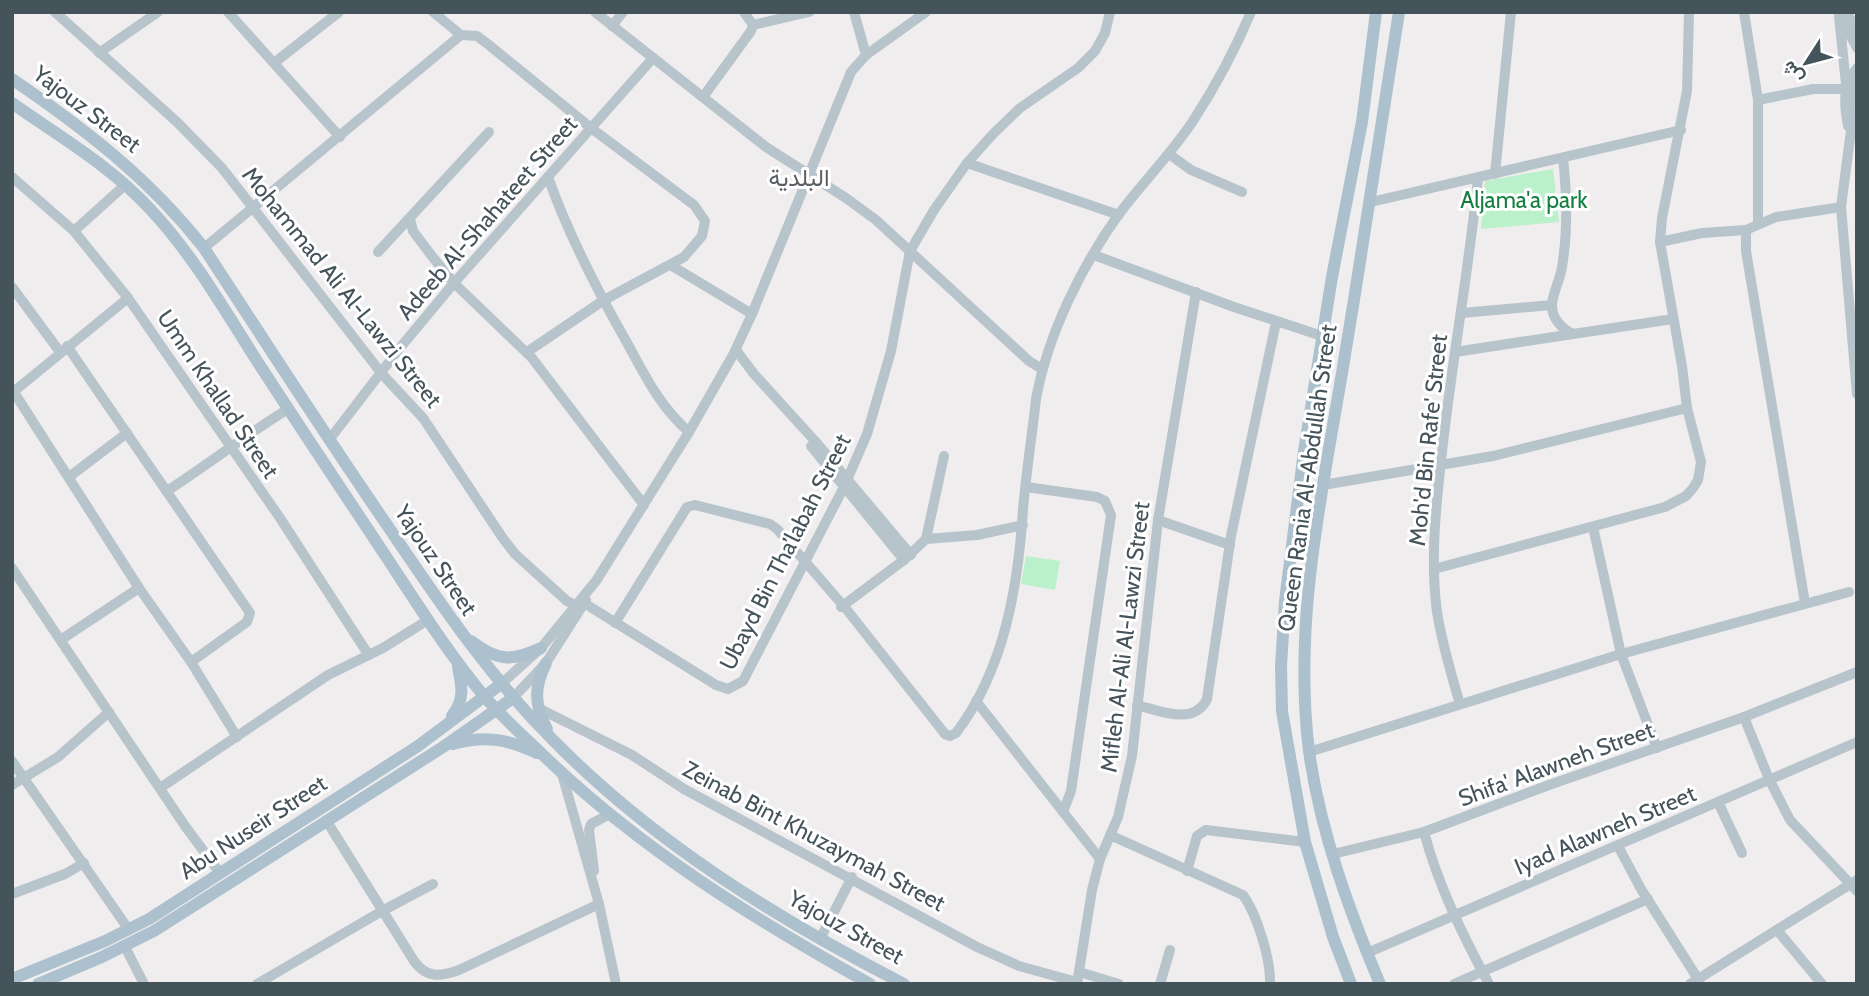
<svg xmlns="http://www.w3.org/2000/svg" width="1869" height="996" font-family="Cabin,Vazirmatn,sans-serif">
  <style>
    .green { fill: #baf0ca }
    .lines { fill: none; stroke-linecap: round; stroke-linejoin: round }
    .minor { stroke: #b8c4cb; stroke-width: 10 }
    .major { stroke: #acc0cd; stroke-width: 12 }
    .labels { text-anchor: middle; stroke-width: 6; stroke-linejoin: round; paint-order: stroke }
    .street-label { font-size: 23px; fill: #45535b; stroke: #fff }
    .park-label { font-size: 23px; fill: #147e40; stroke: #fff }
    .neighbourhood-label { font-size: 24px; fill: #5a5f63; stroke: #fff }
  </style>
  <rect width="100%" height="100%" fill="#f0edee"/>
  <!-- green -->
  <g class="green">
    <path d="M1553 169 1559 222 1481 229 1485 181Z"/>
    <path d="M1026 556 1060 561 1055 590 1021 584Z"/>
  </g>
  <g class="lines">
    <!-- minor -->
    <g class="minor">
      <path d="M55 12 178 123 222 168 382 374 423 418 502 537 515 554 567 601 575 605"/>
      <path d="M228 12 340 137"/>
      <path d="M433 12 461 35 477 36 489 45 591 128 694 205 705 221 702 236 684 257 604 300 527 352"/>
      <path d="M595 12 766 147 846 198 876 220 1029 361 1042 369"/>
      <path d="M854 12 866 55"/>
      <path d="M1744 12 1758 100V224"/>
      <path d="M1846 12 1857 30"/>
      <path d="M1839 16 1846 84"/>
      <path d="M1843 22 1857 48"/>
      <path d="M753 25 809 12"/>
      <path d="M612 26 623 12"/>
      <path d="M99 53 158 12"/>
      <path d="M274 63 339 12"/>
      <path d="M1857 82 1854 89 1853 115 1841 207 1857 394"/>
      <path d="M703 97 751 31 753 25 744 12"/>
      <path d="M1758 100 1813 89H1845"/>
      <path d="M1848 126C1844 105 1842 85 1857 68"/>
      <path d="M1169 154 1191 170 1242 192"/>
      <path d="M1563 158C1567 194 1568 231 1562 267 1560 280 1553 292 1552 304 1551 318 1562 329 1573 334L1673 319"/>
      <path d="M967 163 1119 215"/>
      <path d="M1495 174 1511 12"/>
      <path d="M12 177 74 231 128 298 280 518 368 654"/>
      <path d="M548 177C568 234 596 288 626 341 645 375 659 406 689 432"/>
      <path d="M1371 202 1681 130"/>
      <path d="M410 219 413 231 431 255 454 283 532 358 644 505"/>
      <path d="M74 231 125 185"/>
      <path d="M1660 242 1702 233 1746 230"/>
      <path d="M204 248 461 35"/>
      <path d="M378 252 489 132"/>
      <path d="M1094 255 1234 307 1322 336"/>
      <path d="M672 266 752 314"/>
      <path d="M12 287 60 352"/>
      <path d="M1462 313 1552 305"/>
      <path d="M67 346 250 613 247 622 191 662"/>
      <path d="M736 350 754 374 815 441 911 555"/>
      <path d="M1455 352 1573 334"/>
      <path d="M12 389 139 588 191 662 237 737"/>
      <path d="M12 393 128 298"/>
      <path d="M329 440 399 349 454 283 653 58"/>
      <path d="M811 446 904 560"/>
      <path d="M69 477 127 433"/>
      <path d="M1323 485 1493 456 1687 408"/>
      <path d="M1026 487 1097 497 1105 501 1111 515 1071 791 1063 812"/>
      <path d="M167 491C208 464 246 435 288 409"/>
      <path d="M1158 520 1230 545"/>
      <path d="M1593 527 1621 654 1657 748"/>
      <path d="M926 539 977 535 1023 525"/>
      <path d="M12 568 185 826 220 873"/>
      <path d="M1434 569 1665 507 1686 496 1693 488 1698 480 1701 462 1687 408 1682 366 1660 242 1662 218 1687 91 1689 12"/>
      <path d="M584 603 716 685 728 689 743 681 844 487 867 434 891 351 910 251 934 210 967 163 993 134 1020 108 1078 68 1095 51 1105 33 1110 12"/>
      <path d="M1805 603 1746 251V230L1776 217 1841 207"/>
      <path d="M841 607 904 560 926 539 944 456"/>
      <path d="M615 623 687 507 695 505 770 524 777 529 847 610 945 734"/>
      <path d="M62 639 139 588"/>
      <path d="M501 684 541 648 596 581 689 432 733 355 752 314 851 72 866 55 926 12"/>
      <path d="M513 698 546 663 586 600"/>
      <path d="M976 701 1100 859"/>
      <path d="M1460 704C1451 674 1442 643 1437 612 1430 559 1436 505 1442 452 1452 360 1469 270 1478 178"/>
      <path d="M1137 705C1160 711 1194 726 1207 699L1231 536 1276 322"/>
      <path d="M538 708 632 755 684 789 977 947 1019 966 1077 982"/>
      <path d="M1744 717 1769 779 1790 820 1857 891"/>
      <path d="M945 734 950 736 956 733C1004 670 1018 588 1023 510 1026 473 1032 436 1036 399 1048 334 1081 267 1119 214 1143 182 1171 154 1193 121 1215 87 1235 50 1251 12"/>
      <path d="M1309 752 1621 654 1849 592"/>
      <path d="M12 761 129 930"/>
      <path d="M562 774 599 904 616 984"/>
      <path d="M12 785 58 757 109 712"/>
      <path d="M160 788 328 675 383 648 428 620"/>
      <path d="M1718 802 1742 853"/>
      <path d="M326 820 414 961C426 978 440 977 459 970L599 904"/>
      <path d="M1110 835 1243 895C1257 914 1271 960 1270 984"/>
      <path d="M1618 846 1641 889 1698 979"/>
      <path d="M1333 854 1424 832"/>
      <path d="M594 871 589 830 591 824 608 815"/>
      <path d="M1187 871 1197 836 1206 830 1305 842"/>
      <path d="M12 894 65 874 84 863"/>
      <path d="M1777 930 1822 984"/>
      <path d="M820 939 852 877"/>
      <path d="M125 947 144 984"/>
      <path d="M1367 953 1857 742"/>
      <path d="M1079 972 1119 984"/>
      <path d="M257 984 382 911 433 884"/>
      <path d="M1077 984 1092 890 1100 859 1118 817 1132 756 1158 520 1196 292"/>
      <path d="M1160 984 1170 950"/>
      <path d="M1454 984 1648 899"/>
      <path d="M1489 984C1463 936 1438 885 1424 832L1549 785 1744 717 1857 672"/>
      <path d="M1690 984 1857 880"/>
    </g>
    <!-- major -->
    <g class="major">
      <path d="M12 79C85 129 149 178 204 248 264 340 323 432 385 522 437 599 487 674 553 740 653 842 777 919 904 984"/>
      <path d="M12 103C60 137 111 166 151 210 194 256 225 311 259 364 301 429 344 493 387 558 418 605 448 653 484 696 502 717 522 735 542 754 639 848 752 918 870 984"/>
      <path d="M471 641C497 661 512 662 541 648"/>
      <path d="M546 663C534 687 534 705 547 729"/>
      <path d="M452 716C465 699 462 687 458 667"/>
      <path d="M453 744C485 735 507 739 537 753"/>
      <path d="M12 979 105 941 149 919 418 746 501 684"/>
      <path d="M38 984 102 957 154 931 443 747 513 698"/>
      <path d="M1351 984 1333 937 1305 842 1282 711 1281 666 1285 601 1304 451 1332 277 1362 122 1376 12"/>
      <path d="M1380 984C1349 910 1320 831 1309 751 1293 625 1321 498 1342 373 1362 253 1380 133 1399 12"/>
    </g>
  </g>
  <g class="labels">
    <!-- street labels -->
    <g class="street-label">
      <text transform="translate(87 109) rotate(37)" y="8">Yajouz Street</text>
      <text transform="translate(487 218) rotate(-49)" y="8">Adeeb Al-Shahateet Street</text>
      <text transform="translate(342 287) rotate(51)" y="8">Mohammad Ali Al-Lawzi Street</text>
      <text transform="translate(218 394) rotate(56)" y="8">Umm Khallad Street</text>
      <text transform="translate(1428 440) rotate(-84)" y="8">Moh'd Bin Rafe' Street</text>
      <text transform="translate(1307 478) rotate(-82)" y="8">Queen Rania Al-Abdullah Street</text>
      <text transform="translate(785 552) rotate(-63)" y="8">Ubayd Bin Tha’labah Street</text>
      <text transform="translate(436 560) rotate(56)" y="8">Yajouz Street</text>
      <text transform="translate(1125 637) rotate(-83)" y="8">Mifleh Al-Ali Al-Lawzi Street</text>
      <text transform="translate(1556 764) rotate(-20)" y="8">Shifa' Alawneh Street</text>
      <text transform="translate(253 827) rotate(-33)" y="8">Abu Nuseir Street</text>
      <text transform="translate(1605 830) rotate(-23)" y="8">Iyad Alawneh Street</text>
      <text transform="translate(814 836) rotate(28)" y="8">Zeinab Bint Khuzaymah Street</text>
      <text transform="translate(846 927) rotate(29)" y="8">Yajouz Street</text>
    </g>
    <!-- park labels -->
    <g class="park-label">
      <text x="1524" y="208">Aljama'a park</text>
    </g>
    <!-- neighbourhood labels -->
    <g class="neighbourhood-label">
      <text x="799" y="186">البلدية</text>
    </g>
  </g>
  <!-- border -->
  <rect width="1869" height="996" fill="none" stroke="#45535b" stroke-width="28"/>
  <!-- north arrow -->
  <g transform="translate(1806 63) rotate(234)" stroke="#ffffff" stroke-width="5" paint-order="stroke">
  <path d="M0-5L12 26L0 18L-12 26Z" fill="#45535b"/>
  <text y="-10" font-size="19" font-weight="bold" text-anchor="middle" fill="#45535b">ش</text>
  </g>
</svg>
